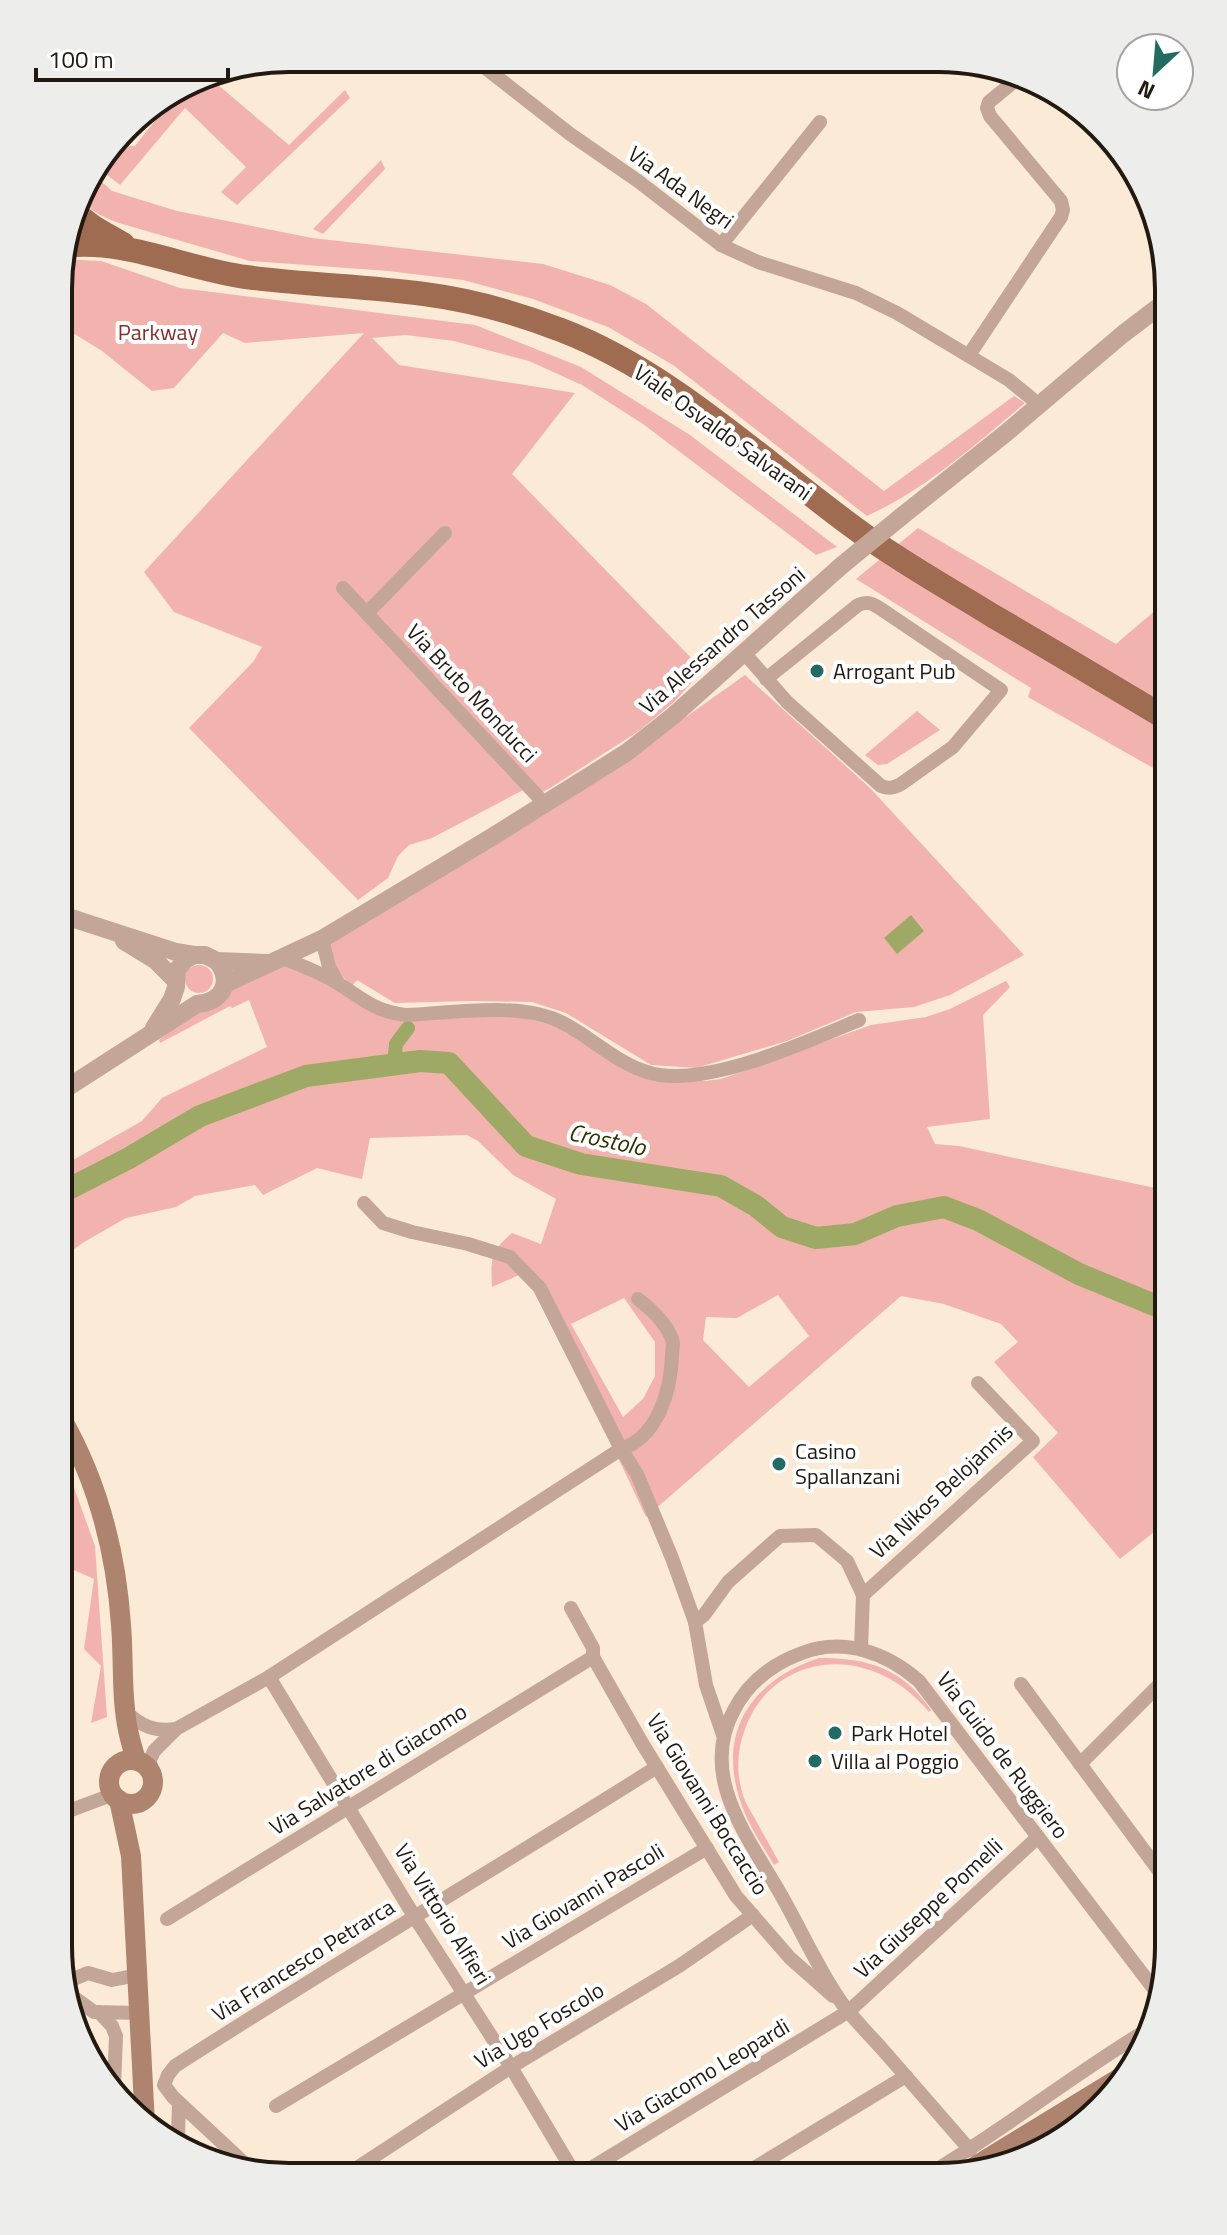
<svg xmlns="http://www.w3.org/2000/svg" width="1227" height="2235" font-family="'Titillium Web',sans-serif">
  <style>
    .green { fill: #f2b3ae; fill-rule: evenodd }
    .water { fill: #9fa966 }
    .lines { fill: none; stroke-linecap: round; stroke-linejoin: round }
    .canal { stroke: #9fa966; stroke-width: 14 }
    .river { stroke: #9fa966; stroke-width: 22 }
    .minor { stroke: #c4a698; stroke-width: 14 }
    .tertiary { stroke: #c4a698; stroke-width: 18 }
    .secondary { stroke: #af846f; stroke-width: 20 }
    .primary { stroke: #9f6b51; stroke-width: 24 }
    .tertiary-bridge { stroke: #c4a698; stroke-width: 18 }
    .poi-dot { fill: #226b62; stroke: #fff; stroke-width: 3 }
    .labels { text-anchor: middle; stroke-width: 8; stroke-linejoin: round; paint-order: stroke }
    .street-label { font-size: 22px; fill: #221a11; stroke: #fff }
    .park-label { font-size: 22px; fill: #872f2e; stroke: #fff }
    .poi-label { font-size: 22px; fill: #221a11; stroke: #fff; text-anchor: start }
    .water-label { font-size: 24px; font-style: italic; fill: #2e3400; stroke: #fff }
    .rim { fill: none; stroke: #221a11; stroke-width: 4 }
  </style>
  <rect width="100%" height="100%" fill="#fbead6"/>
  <!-- green -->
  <g class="green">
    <path d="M205 74 289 145 345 90 350 98 237 205 221 192 246 167 185 108 120 185 97 167 112 147 135 146 158 117 156 103Z"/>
    <path d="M381 160 385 169 323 234 313 229Z"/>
    <path d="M92 173 112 191 177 211 312 238 543 264 610 285 646 304 884 491 1014 396 1025 403C976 444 926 489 867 516L673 365 608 327 533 299 463 280 388 271 250 261 119 223C103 217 89 211 79 197L82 186Z"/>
    <path d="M60 259 101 261 180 288 475 325 581 367 690 435 837 547 816 555 643 424 582 385 529 361 454 341 406 335 372 338 399 365 575 393 512 474 703 670 675 701 639 731 550 788 537 795 529 787 432 838 409 845 398 856 388 878 358 900 189 728 253 662 262 647 174 612 144 572 364 333 245 343 223 333 174 388 152 391 102 351 60 325Z"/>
    <path d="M918 528 1116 644 1164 603 1169 608V777L1028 697 1031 688 856 579Z"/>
    <path d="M745 675 870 788 1024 955 950 995 914 1007 856 1012 787 1041 696 1068 651 1065 566 1013 532 1002 472 1001 395 1003 357 980 352 986 337 971 329 942 652 741Z"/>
    <path d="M917 711 940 730 887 764 878 765 865 755Z"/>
    <circle cx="199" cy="979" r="14"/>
    <path d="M285 965 304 970 379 1014 520 1017 561 1027 655 1079 706 1081 721 1079 871 1025 926 1017 950 1009 1006 981 1010 987 983 1015 990 1119 927 1127 935 1144 959 1146 1169 1191V1520L1120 1559 1033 1457 1058 1433 994 1362 1018 1342 1001 1324 944 1304 901 1296 646 1517 613 1447 533 1290 519 1275 492 1287C491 1259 490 1252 512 1233L541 1244 556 1199 513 1175 478 1141 467 1135 370 1138 362 1179 317 1168 263 1195 255 1185 195 1196 176 1207 126 1218 84 1242 59 1260V1168L142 1121 162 1098 267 1047 249 1000 232 1008 230 1006 160 1043 159 1040 193 1013 213 1009 235 987ZM778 1295 809 1336 749 1387 703 1340 706 1317 737 1318ZM624 1298 655 1342V1376L643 1399 623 1417 571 1324Z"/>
    <path d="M59 1453 67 1468 95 1546 107 1717 91 1723 101 1666 84 1649 94 1579 58 1563Z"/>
    <path d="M819 1658C868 1658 902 1668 931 1710L929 1712C917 1698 903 1685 886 1677 831 1648 766 1670 745 1729 736 1753 736 1776 745 1801L779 1862 774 1865C762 1845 747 1823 740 1800 717 1730 753 1680 819 1658Z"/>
  </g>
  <!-- water -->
  <path class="water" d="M911 915 924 931 897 954 884 938Z"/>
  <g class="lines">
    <!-- canal -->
    <path class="canal" d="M394 1064 396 1044 408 1028"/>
    <!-- river -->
    <path class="river" d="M59 1194 129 1158 200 1116 306 1076 420 1061 449 1063 526 1146 581 1164 721 1186 756 1206 782 1227 816 1238 855 1234 897 1216 944 1207 978 1220 1079 1274 1169 1311"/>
    <!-- minor -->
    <g class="minor">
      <path d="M474 59 570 134 638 181 721 245 758 262 856 293 897 313 1009 380 1031 398 1038 406"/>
      <path d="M721 245 820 122"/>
      <path d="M969 355 1061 217 1063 210 1061 201 990 116 987 108 989 102 1017 79"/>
      <path d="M343 588 545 804"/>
      <path d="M367 613 445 533"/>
      <path d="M745 654 787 702 881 786C889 789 893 788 901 784L953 747 1001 690 884 611C875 605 869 600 858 605L766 679"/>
      <path d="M322 939 329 967 338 983"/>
      <path d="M282 958C301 965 321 973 339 984 363 999 376 1012 406 1015 453 1013 521 1001 563 1023 595 1039 623 1070 660 1075 716 1083 806 1042 859 1020"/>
      <path d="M364 1203 383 1223 412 1232 468 1244 510 1257 540 1288 621 1449 637 1474 672 1558 695 1622 706 1685 723 1735"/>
      <path d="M571 1608 593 1648V1657L642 1743 736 1896 790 1958 833 1996"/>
      <path d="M695 1622 704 1615 728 1582 780 1536 816 1535 847 1561 863 1595"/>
      <path d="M861 1649 863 1595 1033 1441 978 1383"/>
      <path d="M269 1677 414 1916 511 2067 576 2176"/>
      <path d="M1021 1684 1168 1883"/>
      <path d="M125 1711C141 1726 154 1732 176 1729"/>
      <path d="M1080 1764 1169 1675"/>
      <path d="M151 1772 150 1760 154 1751 176 1729 269 1677 621 1449C658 1437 671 1390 672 1355 672 1351 673 1347 673 1343 669 1325 651 1309 638 1299"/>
      <path d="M58 1815 114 1794"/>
      <path d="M167 1919 593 1657"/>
      <path d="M64 1983 88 1973 112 1980 138 1975"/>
      <path d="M65 1991 94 2012 140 2013"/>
      <path d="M99 2012 112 2026 116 2036 114 2086"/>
      <path d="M276 2106 707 1848"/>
      <path d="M178 2138 179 2103"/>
      <path d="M970 2150C941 2117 912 2083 883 2050 868 2033 851 2017 839 1999 817 1966 800 1928 780 1893 748 1837 698 1776 734 1710 749 1681 772 1664 802 1653 844 1637 887 1653 919 1681L1157 1993"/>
      <path d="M349 2173 511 2067 679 1966 753 1915"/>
      <path d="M256 2174 173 2097 164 2085 168 2075 175 2066C334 1964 497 1868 657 1767"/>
      <path d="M578 2176 849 2011 1038 1837"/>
      <path d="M741 2176 906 2076"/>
      <path d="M924 2177C1000 2133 1068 2078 1142 2033"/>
    </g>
    <!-- tertiary -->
    <g class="tertiary">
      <path d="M902 516 1006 433 1123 334 1169 299"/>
      <path d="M59 914 176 952 194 955"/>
      <path d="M124 941 155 960 175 980"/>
      <path d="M225 984 322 939 492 837 626 753 673 716 841 566"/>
      <path d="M154 1028 172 999 176 987 177 970 185 960 194 955H205L217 961 268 963"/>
      <path d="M59 1093 197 1004C223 1002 233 982 217 961"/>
    </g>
    <!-- secondary -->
    <g class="secondary">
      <path d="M59 1414C97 1479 116 1550 121 1625 124 1660 121 1697 128 1730 130 1740 133 1750 136 1760"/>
      <circle cx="131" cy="1782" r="22"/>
      <path d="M119 1800 131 1856 145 2124"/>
      <path d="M964 2173 1126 2074"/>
    </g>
    <!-- primary -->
    <g class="primary">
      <path d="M74 211C88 226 106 234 123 244"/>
      <path d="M64 246C126 238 185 269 246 277 305 285 365 286 424 294 471 300 517 313 561 330 676 374 768 467 867 537 908 566 951 590 993 616 1052 650 1110 685 1169 720"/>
    </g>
    <!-- tertiary-bridge -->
    <path class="tertiary-bridge" d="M841 566 902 516"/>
  </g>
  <!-- markers -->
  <g class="poi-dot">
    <circle cx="817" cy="671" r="8"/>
    <circle cx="779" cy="1464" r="8"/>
    <circle cx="835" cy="1733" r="8"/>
    <circle cx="815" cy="1761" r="8"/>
  </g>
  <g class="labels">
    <!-- street labels -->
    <g class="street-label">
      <text transform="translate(681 187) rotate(36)" y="8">Via Ada Negri</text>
      <text transform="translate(723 432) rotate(36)" y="8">Viale Osvaldo Salvarani</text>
      <text transform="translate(722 640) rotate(-41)" y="8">Via Alessandro Tassoni</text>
      <text transform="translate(472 693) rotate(47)" y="8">Via Bruto Monducci</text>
      <text transform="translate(941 1491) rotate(-43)" y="8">Via Nikos Belojannis</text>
      <text transform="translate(1003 1755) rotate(53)" y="8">Via Guido de Ruggiero</text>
      <text transform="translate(368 1769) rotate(-32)" y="8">Via Salvatore di Giacomo</text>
      <text transform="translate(708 1804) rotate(58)" y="8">Via Giovanni Boccaccio</text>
      <text transform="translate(583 1896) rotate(-31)" y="8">Via Giovanni Pascoli</text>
      <text transform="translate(928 1908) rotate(-43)" y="8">Via Giuseppe Pomelli</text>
      <text transform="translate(443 1914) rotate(58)" y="8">Via Vittorio Alfieri</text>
      <text transform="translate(303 1960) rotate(-32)" y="8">Via Francesco Petrarca</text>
      <text transform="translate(539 2025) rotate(-31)" y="8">Via Ugo Foscolo</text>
      <text transform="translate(702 2075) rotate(-31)" y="8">Via Giacomo Leopardi</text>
    </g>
    <!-- park labels -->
    <g class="park-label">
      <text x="158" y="340">Parkway</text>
    </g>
    <!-- poi labels -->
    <g class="poi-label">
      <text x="833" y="679">Arrogant Pub</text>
      <text x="795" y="1459">Casino<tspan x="795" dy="25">Spallanzani</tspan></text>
      <text x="851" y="1741">Park Hotel</text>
      <text x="831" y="1769">Villa al Poggio</text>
    </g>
    <!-- water labels -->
    <g class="water-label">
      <text transform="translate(607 1140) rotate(12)" y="8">Crostolo</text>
    </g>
  </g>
  <!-- crop -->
  <path d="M0 0H1227V2235H0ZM289 72H938A217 217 0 0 1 1155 289V1946A217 217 0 0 1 938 2163H289A217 217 0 0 1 72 1946V289A217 217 0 0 1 289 72Z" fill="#ededec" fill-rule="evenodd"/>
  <path class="rim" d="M289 72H938A217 217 0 0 1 1155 289V1946A217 217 0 0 1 938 2163H289A217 217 0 0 1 72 1946V289A217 217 0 0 1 289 72Z"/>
  <!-- north arrow -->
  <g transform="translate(1155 72) rotate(206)"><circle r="38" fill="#ffffff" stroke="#a7a3a0" stroke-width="2"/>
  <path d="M0-6L14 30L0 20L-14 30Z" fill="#226b62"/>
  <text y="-12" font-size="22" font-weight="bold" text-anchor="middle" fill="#221a11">N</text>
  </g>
  <!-- scale -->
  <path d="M36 68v12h192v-12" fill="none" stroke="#221a11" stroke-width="4"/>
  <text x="48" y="68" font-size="24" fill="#221a11" stroke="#ffffff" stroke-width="6" paint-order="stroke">100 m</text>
</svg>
